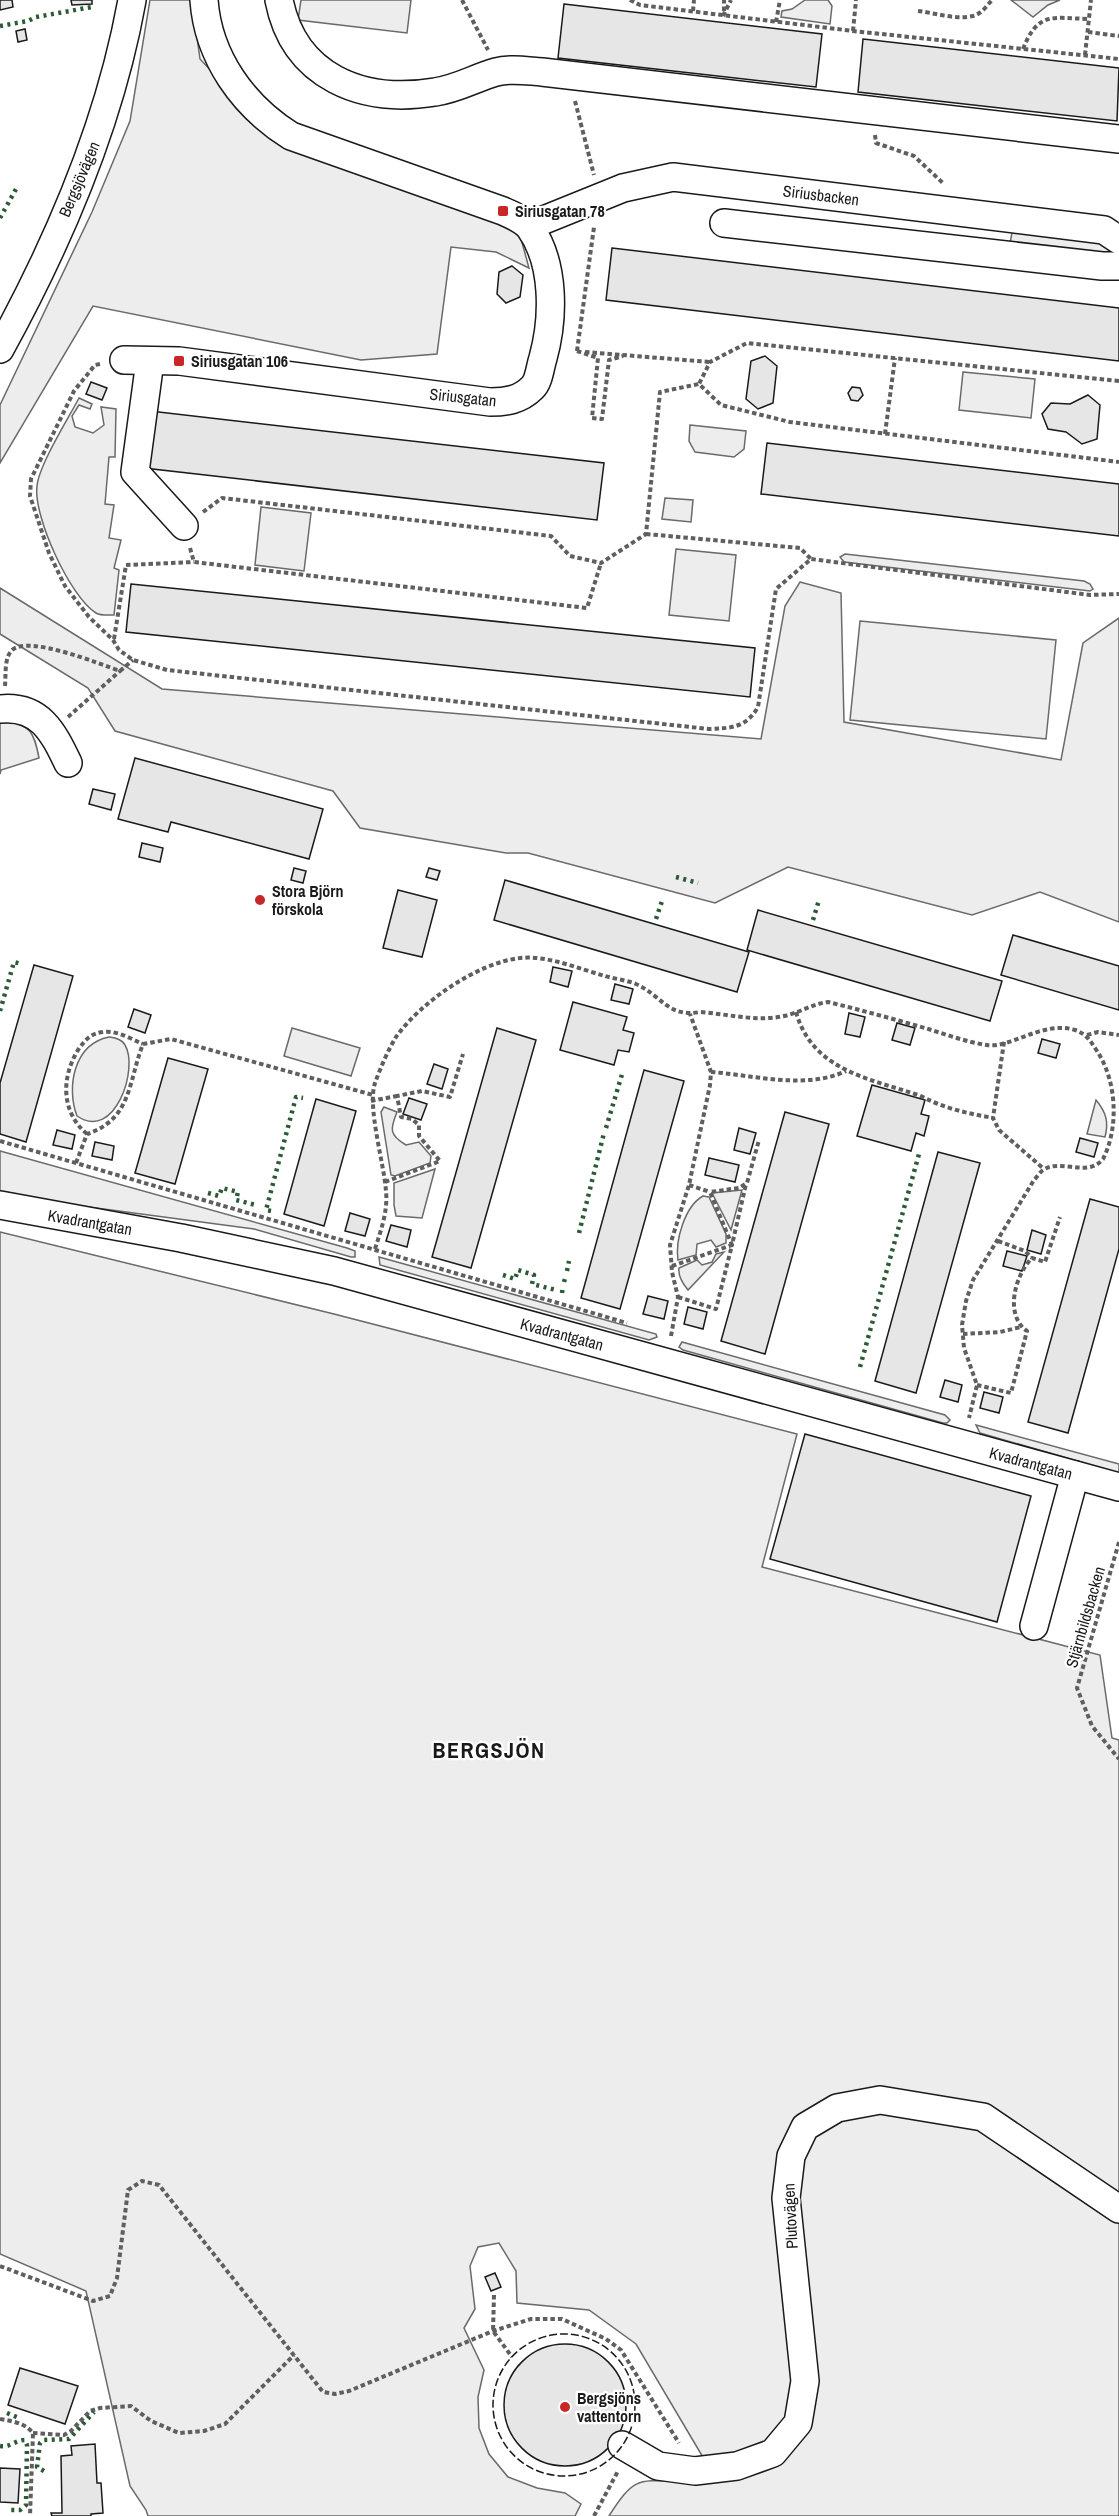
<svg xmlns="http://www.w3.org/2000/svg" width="1119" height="2516" font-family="'Archivo Narrow',sans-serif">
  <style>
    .green { fill: #ededed; stroke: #6a6a6a; stroke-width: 1.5 }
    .building { fill: #e6e6e6; stroke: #1a1a1a; stroke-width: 1.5 }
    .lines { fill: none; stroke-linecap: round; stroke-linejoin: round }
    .minor-casing { stroke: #1a1a1a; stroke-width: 30 }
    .path { stroke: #5f5f5f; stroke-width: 4; stroke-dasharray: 4.5 3; stroke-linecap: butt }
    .minor { stroke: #fff; stroke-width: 27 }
    .hedge { stroke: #2b5a34; stroke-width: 4.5; stroke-dasharray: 3 4.5; stroke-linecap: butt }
    .fence { stroke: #1a1a1a; stroke-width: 1.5; stroke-dasharray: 8 3; stroke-linecap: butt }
    .poi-dot { fill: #c62828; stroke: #fff; stroke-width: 2 }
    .labels { text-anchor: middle; stroke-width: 4.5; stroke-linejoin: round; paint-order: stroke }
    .street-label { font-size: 16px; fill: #1a1a1a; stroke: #fff }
    .poi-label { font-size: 16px; font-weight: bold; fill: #1a1a1a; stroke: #fff; text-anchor: start }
    .district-label { font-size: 22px; font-weight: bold; letter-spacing: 1.5px; fill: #1a1a1a; stroke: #fff }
  </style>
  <rect width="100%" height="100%" fill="#fff"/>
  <!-- green -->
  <g class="green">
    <path d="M150 0H192L200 59 245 107 492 214 520 235 529 268 496 252 451 247 437 354 361 360 93 306 0 463V405L92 212 130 121Z"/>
    <path d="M301 0H411L407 33 298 20Z"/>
    <path d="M805 0H828L832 6 830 24 781 17 782 11 792 9Z"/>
    <path d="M1011 0H1060L1048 5 1033 17Z"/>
    <path d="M1013 227 1088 235 1119 247V263L1009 249Z"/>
    <path d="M963 372 1035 379 1031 418 959 410Z"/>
    <path d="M79 398 92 404 90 409 79 405 72 416 75 427 93 433 104 425 101 407 116 409 115 457H109L105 504 114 505 109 538 121 540 114 568 119 570 114 615C109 615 101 616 96 613 70 597 33 516 37 486 39 465 68 419 79 398Z"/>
    <path d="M690 425 746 431 744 449 734 457 695 452 689 441Z"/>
    <path d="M665 498 693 500 691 522 662 519Z"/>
    <path d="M261 507 311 513 304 571 255 565Z"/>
    <path d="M676 549 736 555 729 621 669 615Z"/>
    <path d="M845 554 1084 581 1090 584 1093 589 1090 591 844 562 840 557Z"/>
    <path d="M800 582 841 593 844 722 1061 760 1083 643 1119 618V922L1040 892 972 915 788 867 715 903 528 853H506L360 828 333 791 115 731 88 688 0 634V588L162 689 761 739 785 606Z"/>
    <path d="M860 621 1056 640 1046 739 850 720Z"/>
    <path d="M3 720C31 725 34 732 39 758L1 770 0 774V722Z"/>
    <path d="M292 1028 360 1048 351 1076 284 1056Z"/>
    <path d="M109 1037C115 1038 122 1039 125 1045 139 1068 115 1142 77 1116 66 1087 74 1044 109 1037Z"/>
    <path d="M1096 1100C1106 1112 1109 1122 1105 1137L1087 1134Z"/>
    <path d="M384 1107 397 1112C390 1129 389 1135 406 1145L419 1142 431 1156 430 1163 395 1176 391 1175 381 1112Z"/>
    <path d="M0 1151 347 1248 355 1251V1257H351L254 1229 81 1206 0 1192Z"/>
    <path d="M435 1169 422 1218 396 1216 394 1205V1183Z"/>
    <path d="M742 1190 731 1230 712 1193Z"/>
    <path d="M703 1196 709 1197 726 1234V1243L716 1247 711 1240 697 1244 696 1255 678 1260C675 1240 685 1206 703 1196Z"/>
    <path d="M0 1232 334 1314 797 1434 762 1567 1100 1655 1112 1738 1119 1740V2516H609C635 2475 639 2480 685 2482L704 2459 636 2344 589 2310 517 2303 516 2271 499 2243 478 2247 470 2266 475 2309 464 2328 484 2370 478 2397 479 2428 489 2454 508 2477 537 2488 565 2493 581 2504 575 2516H148L146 2510 130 2486 86 2291 0 2254Z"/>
    <path d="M724 1252 688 1290C683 1284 678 1275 679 1268L697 1260 702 1265 712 1262 716 1254Z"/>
    <path d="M379 1257 656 1334 657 1337 649 1340 380 1265Z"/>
    <path d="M682 1342 945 1415 950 1420 947 1423H943L683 1350 679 1347Z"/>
    <path d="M976 1425 1119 1464V1473L980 1433Z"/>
  </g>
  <!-- building -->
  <g class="building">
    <path d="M0 0H12L13 7 0 10Z"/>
    <path d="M71 0H92V4L72 5Z"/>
    <path d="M564 4 822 34 816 87 558 58Z"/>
    <path d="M25 29 27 40 18 42 16 31Z"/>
    <path d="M863 39 1119 68 1117 121 858 92Z"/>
    <path d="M612 248 1119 308V361L606 300Z"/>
    <path d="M512 266 523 275 520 297 506 303 497 294 499 272Z"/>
    <path d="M765 356 777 366 773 403 758 409 746 399 751 361Z"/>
    <path d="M91 382 107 388 102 400 86 394Z"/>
    <path d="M852 387 860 388 863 395 858 401 851 400 848 393Z"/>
    <path d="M1088 395 1100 405 1097 439 1082 444 1066 432 1048 429 1042 414 1051 403 1070 404Z"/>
    <path d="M150 411 604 463 597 520 144 468Z"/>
    <path d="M767 443 1119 484V536L761 494Z"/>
    <path d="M131 584 755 648 750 697 126 632Z"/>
    <path d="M135 758 323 809 309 859 171 822 168 832 118 819Z"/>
    <path d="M93 789 115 794 111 810 89 804Z"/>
    <path d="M142 843 163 848 160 862 139 857Z"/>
    <path d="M294 868 306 871 303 883 291 880Z"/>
    <path d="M429 868 440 871 437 880 426 877Z"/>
    <path d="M505 880 749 952 737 992 494 920Z"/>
    <path d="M398 890 437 900 422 957 383 948Z"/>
    <path d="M758 910 1002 981 990 1021 747 950Z"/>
    <path d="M1013 935 1119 966V1010L1001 975Z"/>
    <path d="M34 965 73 976 26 1142 0 1134V1083Z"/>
    <path d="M553 967 572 971 568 987 550 982Z"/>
    <path d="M615 984 633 989 629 1004 611 1000Z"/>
    <path d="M573 1002 627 1017 623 1030 634 1033 629 1052 618 1050 614 1065 560 1050Z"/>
    <path d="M134 1009 151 1015 145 1033 128 1027Z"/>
    <path d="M849 1013 865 1017 860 1037 845 1034Z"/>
    <path d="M897 1023 915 1028 910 1045 892 1040Z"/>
    <path d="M497 1028 536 1040 471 1268 432 1257Z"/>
    <path d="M1042 1039 1060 1044 1056 1058 1038 1053Z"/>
    <path d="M168 1058 208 1069 175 1184 135 1173Z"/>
    <path d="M434 1064 448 1069 442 1089 427 1084Z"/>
    <path d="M644 1070 684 1081 620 1309 581 1298Z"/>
    <path d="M872 1085 925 1100 921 1114 929 1116 924 1136 916 1133 911 1151 857 1136Z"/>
    <path d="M409 1098 427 1104 421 1120 403 1114Z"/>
    <path d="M316 1099 356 1111 324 1226 284 1214Z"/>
    <path d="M785 1112 829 1124 765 1354 721 1341Z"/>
    <path d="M739 1128 756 1133 750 1154 734 1150Z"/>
    <path d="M57 1130 75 1135 72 1149 53 1145Z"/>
    <path d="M1080 1138 1098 1143 1094 1157 1076 1152Z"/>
    <path d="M95 1142 114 1146 112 1160 92 1156Z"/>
    <path d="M938 1152 980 1163 916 1393 875 1381Z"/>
    <path d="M709 1158 739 1165 735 1182 705 1175Z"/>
    <path d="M1090 1199 1119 1207V1249L1068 1433 1028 1422Z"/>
    <path d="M350 1213 370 1219 365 1236 345 1231Z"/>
    <path d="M391 1225 411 1230 407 1247 386 1241Z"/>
    <path d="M1032 1230 1046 1235 1041 1254 1027 1250Z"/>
    <path d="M1007 1251 1027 1256 1022 1271 1003 1266Z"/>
    <path d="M648 1296 668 1301 664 1319 643 1314Z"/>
    <path d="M688 1307 707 1312 703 1329 684 1324Z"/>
    <path d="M945 1380 962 1385 958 1402 940 1397Z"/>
    <path d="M984 1392 1003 1397 999 1413 980 1408Z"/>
    <path d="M805 1434 1031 1496 997 1622 770 1559Z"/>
    <path d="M495 2273 501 2287 491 2291 485 2277Z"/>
    <circle cx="565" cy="2405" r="61"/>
    <path d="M20 2368 78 2386 65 2424 8 2405Z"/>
    <path d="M95 2444 97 2483H101L103 2513 91 2514V2516H52L51 2513H62L61 2456 72 2455 71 2446Z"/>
    <path d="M0 2468 20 2469 18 2503 0 2502Z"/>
  </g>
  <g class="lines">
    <!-- minor casing -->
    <g class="minor-casing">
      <g id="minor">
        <path d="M279 0C294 77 362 104 435 92 457 89 475 78 496 72 511 68 527 71 542 72L1119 139"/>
        <path d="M724 223 1102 266H1119"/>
        <path d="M529 226 623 188 673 177 1104 230 1119 240"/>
        <path d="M0 349C60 240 110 123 132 0"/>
        <path d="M124 360 179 361 490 402C506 402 520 400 532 388 539 382 540 367 543 358 554 318 555 263 530 228 524 220 512 215 503 211L291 136C243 106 208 57 204 0"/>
        <path d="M150 361 135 472 184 526"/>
        <path d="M0 709C40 705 53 732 68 763"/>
        <path d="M0 1205 181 1238 334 1271 1119 1487"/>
        <path d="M1034 1626 1075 1475"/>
        <path d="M622 2445 658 2466 695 2471 737 2466 773 2453 798 2423 805 2381 786 2198 791 2156 805 2127 837 2108 880 2100 983 2117 1119 2209"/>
      </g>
    </g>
    <!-- path -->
    <g class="path">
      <path d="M462 0 488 50"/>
      <path d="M630 0 640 5 853 31 1119 59"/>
      <path d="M693 11 694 0"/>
      <path d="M724 11V0"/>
      <path d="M918 11C935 13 956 20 973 16 981 14 987 6 992 0"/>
      <path d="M723 16 731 0"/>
      <path d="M776 22 780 0"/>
      <path d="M853 31 856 0"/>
      <path d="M1088 32 1119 36"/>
      <path d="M1023 49C1038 11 1052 18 1089 19"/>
      <path d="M1085 55 1091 0"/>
      <path d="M575 101 594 175"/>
      <path d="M875 135 876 143 914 156 944 184"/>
      <path d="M577 351 594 227"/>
      <path d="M577 351 598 358 592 418 602 419 609 360 623 356"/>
      <path d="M585 352 710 362"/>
      <path d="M100 364 95 365 74 391 31 479 30 496 49 553 65 586 89 617 113 640 119 650 133 660 167 670 709 729C731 728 746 728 758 707L776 589 811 559 1090 595 1119 594"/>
      <path d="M1119 381 747 343 710 362 699 384 721 405 790 422 1119 462"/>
      <path d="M885 434 895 358"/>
      <path d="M203 512 222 498 551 536 570 556 601 563 646 534 660 392 699 384"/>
      <path d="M646 534 800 548 811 559"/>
      <path d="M190 548 194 562 587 608 601 563"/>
      <path d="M114 639 126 565 194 562"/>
      <path d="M5 686C6 675 4 658 12 650 29 635 100 664 120 671L133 660"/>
      <path d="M68 717 120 671"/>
      <path d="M796 1012C812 1069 866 1078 915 1094 920 1095 926 1099 931 1101 951 1110 972 1114 993 1118"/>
      <path d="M1087 1035 1098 1032 1119 1035"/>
      <path d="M1004 1042 993 1118 999 1130 1044 1169"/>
      <path d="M711 1072C753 1075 806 1090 846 1071"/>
      <path d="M371 1101 397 1096"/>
      <path d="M87 1134C61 1112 61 1078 78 1050 85 1040 91 1033 103 1032 117 1030 131 1039 143 1044"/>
      <path d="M0 1141 627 1323"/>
      <path d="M76 1163 87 1134C132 1119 128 1082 143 1044L171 1039 373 1095"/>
      <path d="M385 1182 440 1161 419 1136V1125L412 1119 401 1117 397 1096 422 1091 450 1097 463 1054"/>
      <path d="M689 1185 710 1192"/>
      <path d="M998 1241 1025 1251 1032 1258"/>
      <path d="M375 1249C381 1230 388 1211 386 1191 384 1163 367 1107 375 1083 380 1069 388 1050 396 1037 421 1002 477 963 520 958 548 955 579 969 605 976 615 979 626 980 636 984 661 995 668 1018 700 1012 728 1014 756 1022 784 1016 799 1013 812 1004 828 1002 861 1010 893 1019 925 1028 945 1034 966 1042 987 1045 1009 1049 1044 1020 1075 1030 1087 1034 1091 1042 1097 1051 1117 1081 1119 1128 1103 1159 1088 1178 1060 1158 1043 1170 1040 1172 1037 1177 1034 1180L973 1280 966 1301 962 1325 964 1348 977 1385 969 1418"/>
      <path d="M672 1266 732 1245 746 1184"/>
      <path d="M678 1297 716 1309 732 1245 710 1192 739 1188 747 1183 759 1140"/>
      <path d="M963 1334 1000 1332 1021 1327"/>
      <path d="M671 1336 678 1297 672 1272 670 1245 689 1185 710 1085 711 1072 690 1014"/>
      <path d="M977 1385 1011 1393 1027 1331C1004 1315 1015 1275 1032 1258L1045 1262 1060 1217"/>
      <path d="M1119 1542 1077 1688 1092 1726 1119 1759"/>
      <path d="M0 2266 93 2301 110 2296 117 2278 128 2190 142 2181 159 2185 323 2392 335 2394 349 2391 493 2331 531 2319H562L606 2339 621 2350 679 2443"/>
      <path d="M494 2295 493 2331 512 2357"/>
      <path d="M0 2419C12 2421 25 2423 33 2433L30 2516"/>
      <path d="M33 2433 64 2435 71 2431 90 2411 100 2408 131 2406 151 2421 179 2433 204 2431 225 2424 294 2355"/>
      <path d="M594 2516 618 2471"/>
    </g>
    <!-- minor -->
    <use href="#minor" class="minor"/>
    <!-- hedge -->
    <g class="hedge">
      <path d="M0 26 28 21 36 17 92 7"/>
      <path d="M0 218 16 189"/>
      <path d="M676 877 698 883"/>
      <path d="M656 919 663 898"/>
      <path d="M813 920 819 900"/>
      <path d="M0 1011 14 962 22 964"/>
      <path d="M606 1128 623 1071"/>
      <path d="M208 1193 219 1196 222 1188 238 1192 236 1200 256 1205"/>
      <path d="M271 1211 266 1210 296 1097 303 1098"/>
      <path d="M579 1233 604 1133"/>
      <path d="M567 1271 569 1261"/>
      <path d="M503 1275 515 1279 518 1270 534 1275 532 1284 556 1290"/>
      <path d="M564 1282 566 1275"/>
      <path d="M562 1293 563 1286"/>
      <path d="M860 1367 919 1154"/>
      <path d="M7 2413 19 2418"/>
      <path d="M0 2446C10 2448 15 2440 25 2440L27 2445 26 2505 20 2510H9"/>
      <path d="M44 2471 37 2467 40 2443 44 2440 69 2439 94 2412"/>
    </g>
    <!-- fence -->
    <circle class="fence" cx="564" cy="2405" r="71"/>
  </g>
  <!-- markers -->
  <g class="poi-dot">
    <rect x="497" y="205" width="12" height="12" rx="3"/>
    <rect x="173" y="355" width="12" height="12" rx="3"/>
    <circle cx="260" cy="900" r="6"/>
    <circle cx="565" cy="2407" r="6"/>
  </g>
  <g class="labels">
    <!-- street labels -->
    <g class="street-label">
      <text transform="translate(79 179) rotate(-67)" y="6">Bergsjövägen</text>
      <text transform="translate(821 195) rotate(7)" y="6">Siriusbacken</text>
      <text transform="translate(463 397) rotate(6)" y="6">Siriusgatan</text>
      <text transform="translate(90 1222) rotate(10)" y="6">Kvadrantgatan</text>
      <text transform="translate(562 1334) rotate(15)" y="6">Kvadrantgatan</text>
      <text transform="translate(1031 1463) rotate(15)" y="6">Kvadrantgatan</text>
      <text transform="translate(1085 1617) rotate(-74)" y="6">Stjärnbildsbacken</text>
      <text transform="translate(790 2216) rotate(-93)" y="6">Plutovägen</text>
    </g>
    <!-- poi labels -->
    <g class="poi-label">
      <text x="515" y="217">Siriusgatan 78</text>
      <text x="191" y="367">Siriusgatan 106</text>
      <text x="272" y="897">Stora Björn<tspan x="272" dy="18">förskola</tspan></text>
      <text x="577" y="2404">Bergsjöns<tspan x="577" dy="18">vattentorn</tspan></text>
    </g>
    <!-- district labels -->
    <g class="district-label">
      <text x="489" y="1758">BERGSJÖN</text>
    </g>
  </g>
</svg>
